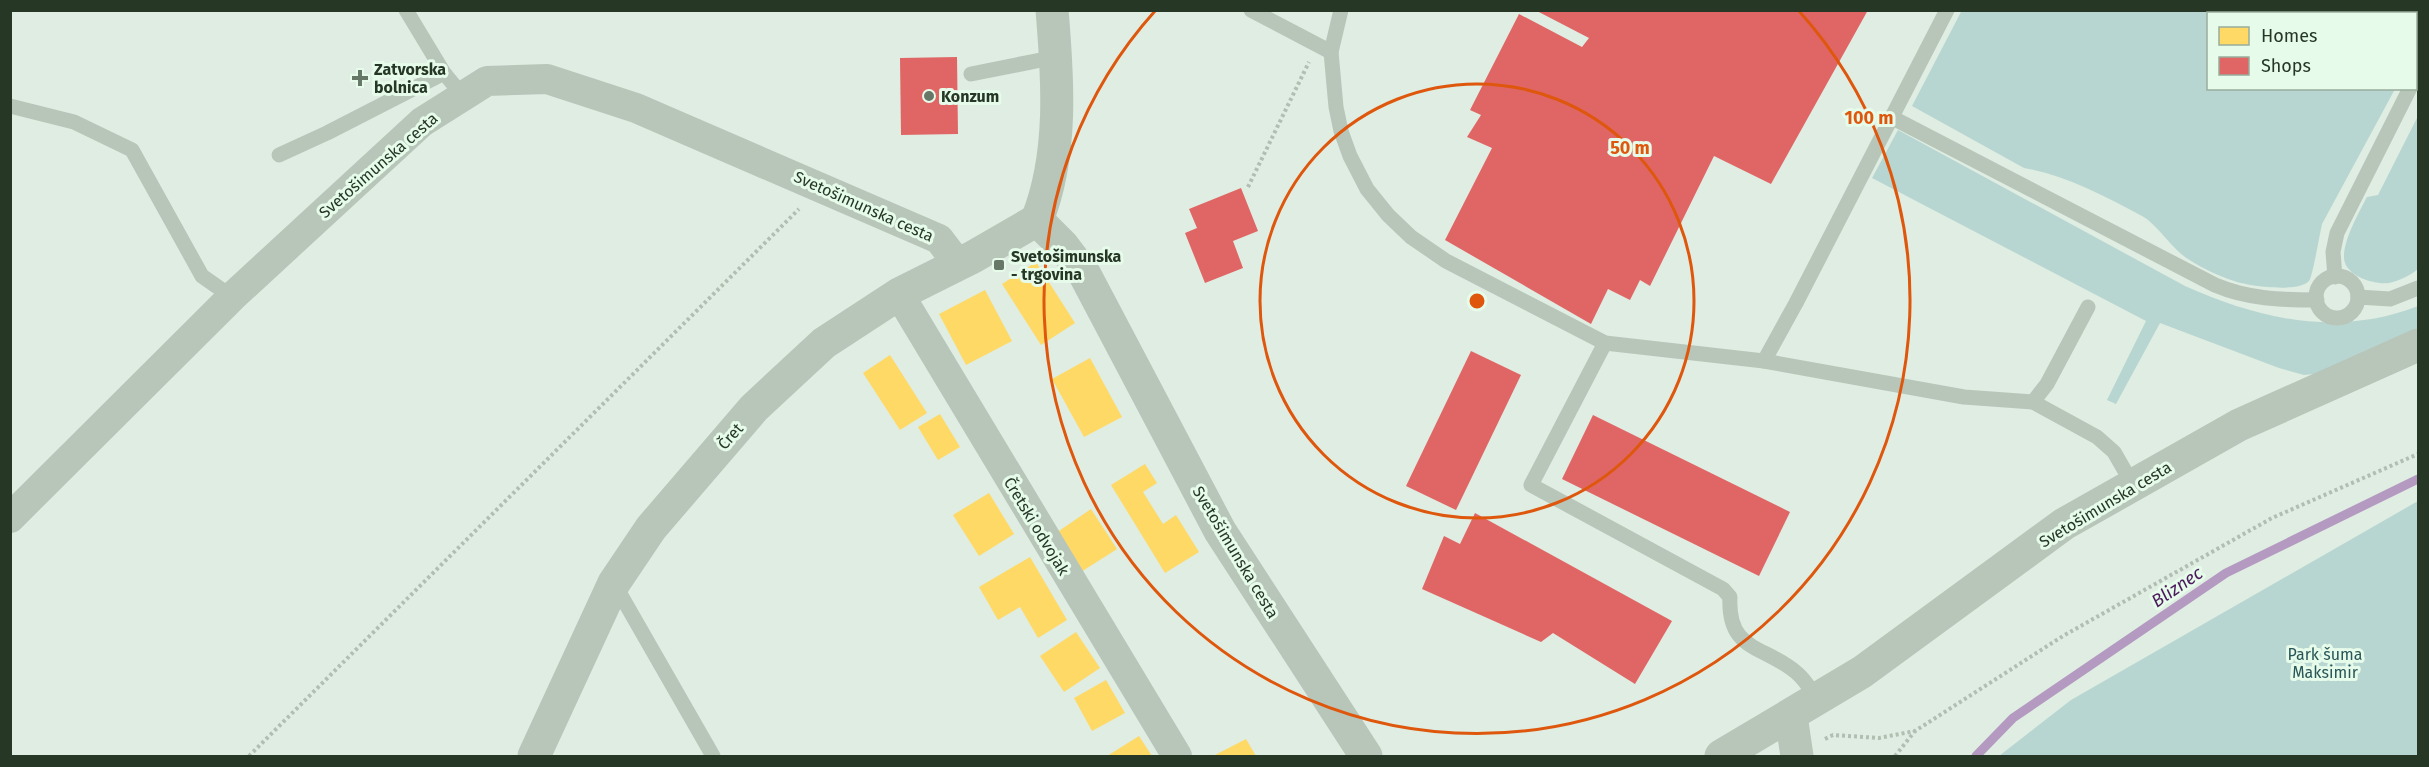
<svg xmlns="http://www.w3.org/2000/svg" width="2429" height="767" font-family="'Fira Sans',sans-serif">
  <style>
    .green { fill: #b8d6d1 }
    .homes { fill: #ffd966 }
    .shops { fill: #e06666 }
    .lines { fill: none; stroke-linecap: round; stroke-linejoin: round }
    .stream { stroke: #b49ac1; stroke-width: 9 }
    .path { stroke: #b0bfb2; stroke-width: 4; stroke-dasharray: 3 3; stroke-linecap: butt }
    .service { stroke: #b8c6ba; stroke-width: 15 }
    .minor { stroke: #b8c6ba; stroke-width: 30 }
    .tertiary { stroke: #b8c6ba; stroke-width: 33 }
    .ring { fill: none; stroke: #de570d; stroke-width: 3 }
    .poi-dot { fill: #677768; stroke: #e6fbea; stroke-width: 2 }
    .labels { text-anchor: middle; stroke-width: 6; stroke-linejoin: round; paint-order: stroke }
    .poi-label { font-size: 16px; font-weight: bold; fill: #263726; stroke: #e6fbea; text-anchor: start }
    .street-label { font-size: 16px; fill: #263726; stroke: #e6fbea }
    .park-label { font-size: 16px; fill: #285557; stroke: #e6fbea }
    .water-label { font-size: 18px; font-style: italic; fill: #4b195c; stroke: #e6fbea }
    .centre { fill: #de570d; stroke: #e6fbea; stroke-width: 3 }
    .ring-label { font-size: 18px; text-anchor: middle; font-weight: bold; fill: #de570d; stroke: #e6fbea; stroke-width: 6; stroke-linejoin: round; paint-order: stroke }
  </style>
  <rect width="100%" height="100%" fill="#dfede2"/>
  <!-- green -->
  <g class="green">
    <path d="M1962 10 2418 11V44L2416 50V14H2208V88L2395 89 2322 224C2320 233 2312 279 2309 281 2298 293 2248 286 2234 281 2219 276 2201 268 2188 259 2171 248 2157 224 2142 216 2105 196 2064 175 2024 168L1912 106Z"/>
    <path d="M2418 116V269C2411 275 2399 281 2389 283 2374 285 2345 276 2344 258 2343 241 2359 212 2367 197L2378 195Z"/>
    <path d="M1898 130 2185 286C2261 320 2339 337 2418 306V334L2314 374 2304 375 2279 368 2160 323 2116 404 2107 400 2146 321 1872 178Z"/>
    <path d="M2418 501V756H1999L2071 700Z"/>
  </g>
  <!-- homes -->
  <g class="homes">
    <path d="M1036 262 1075 323 1041 345 1002 284Z"/>
    <path d="M985 290 1012 341 966 365 939 314Z"/>
    <path d="M890 355 927 413 900 430 863 373Z"/>
    <path d="M1090 358 1122 417 1084 437 1052 379Z"/>
    <path d="M940 414 960 447 938 460 918 427Z"/>
    <path d="M1145 464 1157 483 1143 492 1163 524 1176 515 1199 552 1165 573 1111 485Z"/>
    <path d="M989 493 1014 534 979 556 953 515Z"/>
    <path d="M1091 509 1117 549 1081 572 1056 533Z"/>
    <path d="M1030 557 1067 620 1038 638 1020 607 998 620 979 587Z"/>
    <path d="M1076 632 1100 668 1064 692 1040 656Z"/>
    <path d="M1106 680 1125 713 1092 731 1074 698Z"/>
    <path d="M1139 736 1152 756H1107Z"/>
    <path d="M1246 739 1256 756H1213Z"/>
  </g>
  <!-- shops -->
  <g class="shops">
    <path d="M1535 10H1868L1771 184 1714 156 1650 286 1640 280 1630 300 1608 289 1591 324 1445 240 1492 148 1467 137 1481 115 1470 110 1519 14 1582 47 1589 38Z"/>
    <path d="M957 57 958 134 901 135 900 58Z"/>
    <path d="M1241 188 1258 231 1233 241 1243 268 1205 283 1185 233 1197 228 1189 209Z"/>
    <path d="M1471 351 1521 375 1456 510 1406 486Z"/>
    <path d="M1593 415 1790 512 1759 576 1562 479Z"/>
    <path d="M1475 513 1672 621 1635 684 1553 633 1541 642 1422 589 1444 536 1460 544Z"/>
  </g>
  <g class="lines">
    <!-- stream -->
    <path class="stream" d="M1976 756 2013 718 2226 573 2418 479"/>
    <!-- path -->
    <g class="path">
      <path d="M1248 187 1309 62"/>
      <path d="M1825 739 1833 735 1879 738 1915 731 2063 636 2272 518 2418 454"/>
      <path d="M249 756 799 209"/>
      <path d="M1895 756 1915 731"/>
    </g>
    <!-- service -->
    <g class="service">
      <path d="M406 10 444 73"/>
      <path d="M1251 10 1331 52"/>
      <path d="M1341 10 1331 52 1336 107 1341 131 1350 156 1367 189 1388 215 1411 237 1446 261 1605 343 1764 361 1796 303 1947 10"/>
      <path d="M971 74 1056 57"/>
      <path d="M2416 78 2418 72"/>
      <path d="M10 106 74 122 132 150 202 276 232 297"/>
      <path d="M1891 117 2215 285C2248 299 2281 300 2317 300"/>
      <path d="M279 155 327 133 444 73 463 96"/>
      <circle cx="2337" cy="297" r="21"/>
      <path d="M2335 277 2333 252 2337 233 2410 88"/>
      <path d="M2358 297 2390 299 2418 288"/>
      <path d="M1605 343 1531 485 1723 589 1730 597C1727 653 1766 645 1798 674 1806 681 1812 692 1818 700"/>
      <path d="M1764 361 1964 397 2033 402 2047 384 2088 307"/>
      <path d="M2033 402 2097 437 2114 452 2133 485"/>
      <path d="M615 585 713 756"/>
    </g>
    <!-- minor -->
    <g class="minor">
      <path d="M899 294 1177 756"/>
      <path d="M10 518 232 297 422 122 487 81 547 79 636 108 939 239 958 264"/>
    </g>
    <!-- tertiary -->
    <g class="tertiary">
      <path d="M1037 220 1063 246 1085 275 1220 531 1366 756"/>
      <path d="M1037 220C1063 155 1058 80 1052 10"/>
      <path d="M1791 716 1797 756"/>
      <path d="M534 756 614 583 651 528 754 408 824 343 899 294 973 257 1037 220"/>
      <path d="M1721 756 1862 672 2064 524 2239 425 2418 345"/>
    </g>
  </g>
  <!-- distance rings -->
  <g class="ring">
    <circle cx="1477" cy="301" r="217"/>
    <path d="M1799 11A433 433 0 1 1 1155 11"/>
  </g>
  <!-- markers -->
  <g class="poi-dot">
    <path d="M357 69h6v6h6v6h-6v6h-6v-6h-6v-6h6z"/>
    <circle cx="929" cy="96" r="6"/>
    <rect x="993" y="259" width="12" height="12" rx="3"/>
  </g>
  <g class="labels">
    <!-- poi labels -->
    <g class="poi-label">
      <text x="374" y="75">Zatvorska<tspan x="374" dy="18">bolnica</tspan></text>
      <text x="941" y="102">Konzum</text>
      <text x="1011" y="262">Svetošimunska<tspan x="1011" dy="18">- trgovina</tspan></text>
    </g>
    <!-- street labels -->
    <g class="street-label">
      <text transform="translate(378 165) rotate(-41)" y="6">Svetošimunska cesta</text>
      <text transform="translate(864 206) rotate(24)" y="6">Svetošimunska cesta</text>
      <text transform="translate(730 436) rotate(-49)" y="6">Čret</text>
      <text transform="translate(2105 504) rotate(-31)" y="6">Svetošimunska cesta</text>
      <text transform="translate(1037 526) rotate(59)" y="6">Čretski odvojak</text>
      <text transform="translate(1236 552) rotate(59)" y="6">Svetošimunska cesta</text>
    </g>
    <!-- park labels -->
    <g class="park-label">
      <text x="2325" y="660">Park šuma<tspan x="2325" dy="18">Maksimir</tspan></text>
    </g>
    <!-- water labels -->
    <g class="water-label">
      <text transform="translate(2177 587) rotate(-34)" y="6">Bliznec</text>
    </g>
  </g>
  <circle cx="1477" cy="301" r="9" class="centre"/>
  <g class="ring-label">
    <text x="1869" y="124">100 m</text>
    <text x="1630" y="154">50 m</text>
  </g>
  <!-- border -->
  <rect width="2429" height="767" fill="none" stroke="#263726" stroke-width="24"/>
  <!-- legend -->
  <rect x="2207" y="12" width="210" height="78" fill="#e6fbea" stroke="#99ad9c" stroke-width="1.5"/>
  <rect x="2219" y="27" width="30" height="18" fill="#ffd966" stroke="#99ad9c" stroke-width="1.5"/>
  <text x="2261" y="42" font-size="18" fill="#263726">Homes</text>
  <rect x="2219" y="57" width="30" height="18" fill="#e06666" stroke="#99ad9c" stroke-width="1.5"/>
  <text x="2261" y="72" font-size="18" fill="#263726">Shops</text>
</svg>
